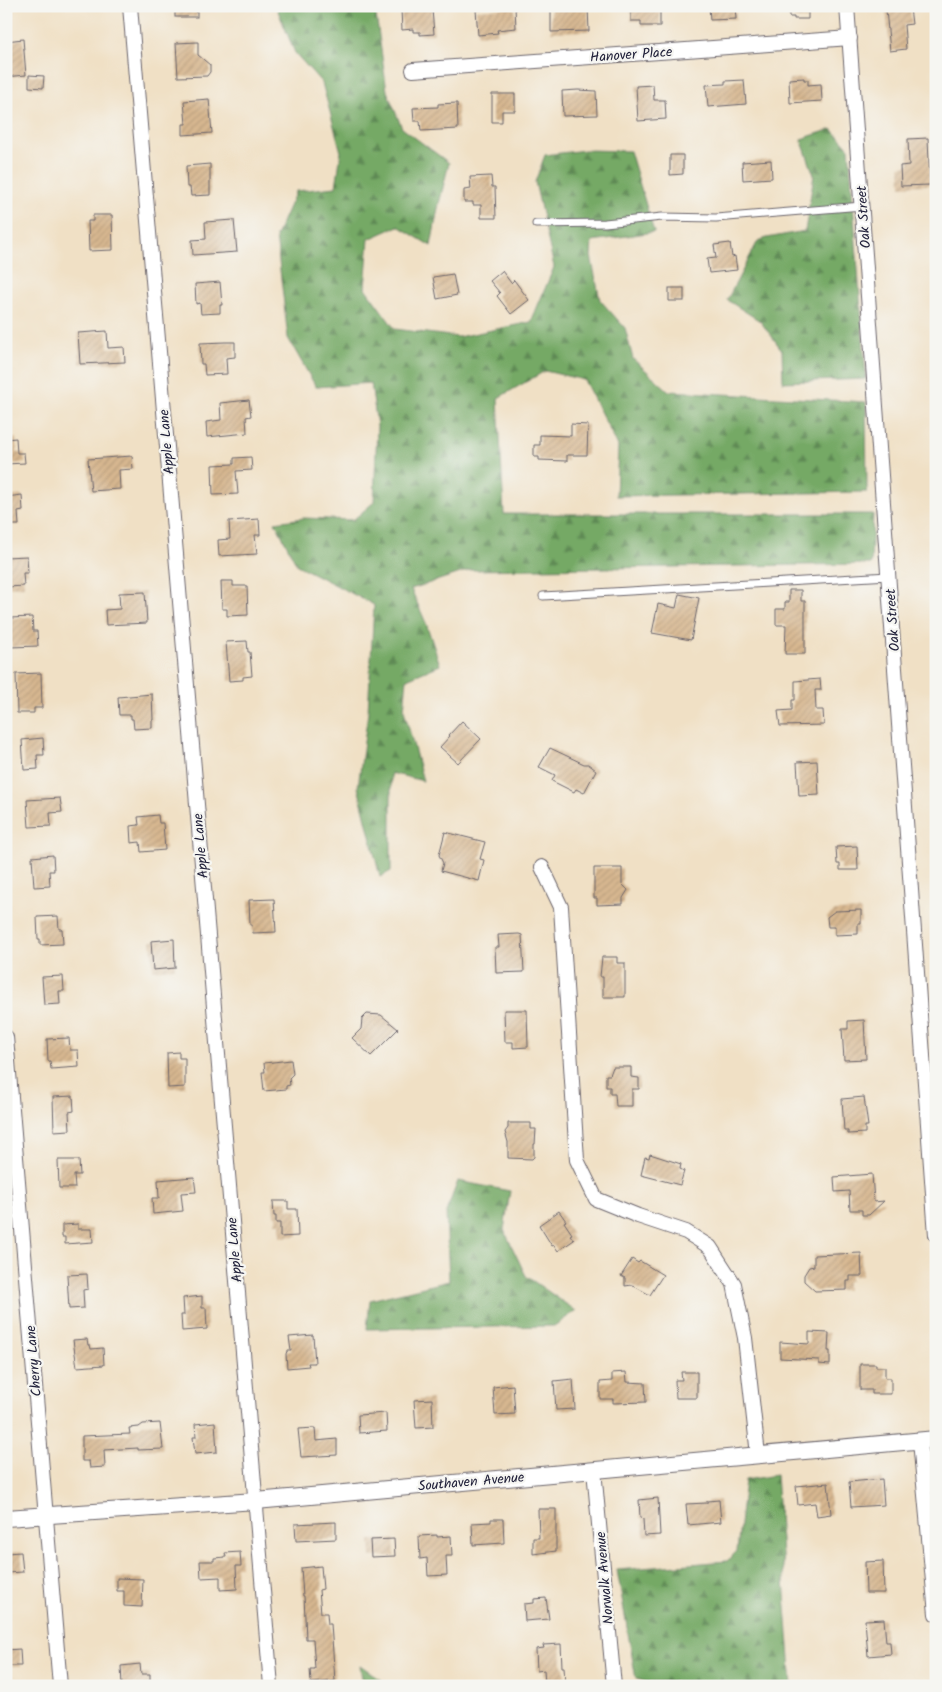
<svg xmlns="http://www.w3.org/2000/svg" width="942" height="1692" font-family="Kalam,sans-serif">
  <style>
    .forest { fill: url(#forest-firs); stroke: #4b6650 }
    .building { fill: url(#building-hatch) }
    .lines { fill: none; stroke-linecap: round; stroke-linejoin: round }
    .service-casing { stroke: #6a646b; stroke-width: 9 }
    .minor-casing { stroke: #6a646b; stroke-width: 16 }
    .tertiary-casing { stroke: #6a646b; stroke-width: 18 }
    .service { stroke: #fff; stroke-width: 7 }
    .minor { stroke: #fff; stroke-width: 14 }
    .tertiary { stroke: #fff; stroke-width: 16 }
    .labels { text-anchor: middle; stroke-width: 4.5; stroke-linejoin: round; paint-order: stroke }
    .street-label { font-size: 14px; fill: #22223b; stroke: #f6f6f2 }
  </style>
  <defs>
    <pattern id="forest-firs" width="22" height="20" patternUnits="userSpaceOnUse" patternTransform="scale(1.25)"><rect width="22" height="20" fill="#74a965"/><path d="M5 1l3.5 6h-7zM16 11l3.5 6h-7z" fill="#5f8954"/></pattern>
    <pattern id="building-hatch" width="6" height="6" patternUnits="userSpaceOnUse" patternTransform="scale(1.25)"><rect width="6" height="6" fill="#d7b790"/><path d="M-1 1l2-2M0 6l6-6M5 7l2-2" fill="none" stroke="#b89d7d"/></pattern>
  </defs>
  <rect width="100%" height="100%" fill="#f6f6f2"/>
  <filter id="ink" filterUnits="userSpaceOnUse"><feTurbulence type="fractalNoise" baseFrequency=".02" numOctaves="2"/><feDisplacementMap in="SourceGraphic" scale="10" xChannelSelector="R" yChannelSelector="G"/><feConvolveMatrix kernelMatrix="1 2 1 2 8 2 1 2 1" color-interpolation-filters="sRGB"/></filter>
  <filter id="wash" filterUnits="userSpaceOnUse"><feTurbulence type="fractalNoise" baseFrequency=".0096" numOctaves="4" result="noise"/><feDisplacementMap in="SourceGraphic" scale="20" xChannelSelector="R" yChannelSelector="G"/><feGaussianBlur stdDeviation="1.12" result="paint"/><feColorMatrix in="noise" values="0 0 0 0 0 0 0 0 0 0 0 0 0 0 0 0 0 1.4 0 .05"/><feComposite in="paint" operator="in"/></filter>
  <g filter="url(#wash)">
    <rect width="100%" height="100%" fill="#f0e0c5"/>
    <!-- forest -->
    <g class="forest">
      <path d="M276 6H378L376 15 387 91 402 128 449 163 438 208 431 246 398 226 369 239 365 288 395 329 458 337 531 322 554 267 535 182 545 155 585 150 630 151 654 232 592 241 591 256 600 300 625 328 633 359 669 391 866 402 867 492 616 496 618 446 584 380 545 371 498 398 504 514H873L871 564 470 570 411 589 426 623 440 665 407 679 404 710 423 781 391 773V871L380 877 358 787 368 712 374 605 297 565 275 522 304 518 353 520 374 502 377 426 371 383 316 387 288 338 276 236 296 191 336 187 341 152 322 83 295 53Z"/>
      <path d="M832 129 849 148 866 379 783 382 782 350 760 321 727 300 758 241 767 238 805 231 814 175 801 139Z"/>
      <path d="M458 1181 510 1191 504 1230 526 1276 576 1311 554 1326 367 1329 370 1300 449 1281 446 1212Z"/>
      <path d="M776 1475 792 1686H701L695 1681 647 1682 636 1679 617 1570 727 1561 737 1551 745 1480Z"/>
      <path d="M360 1665 390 1686H363Z"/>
    </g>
    <g id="blocks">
      <!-- building -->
      <g class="building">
        <rect x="175" y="6" width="22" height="11"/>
        <path d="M631 6H660V26H641V21H631Z"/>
        <path d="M709 6H735L736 19 710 20Z"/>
        <path d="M789 6H808V19H794V17H789Z"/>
        <path d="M515 7 516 28 497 30 498 33 478 35 476 10Z"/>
        <path d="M588 7 589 31 551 32V8Z"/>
        <path d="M910 8 912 24 904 25 906 49 890 51 886 10Z"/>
        <path d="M432 9 434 34 420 35V32H413V29L402 30 401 10Z"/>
        <path d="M23 39 26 75 6 77V41Z"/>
        <path d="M198 42V55L210 65V72L207 76 178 77 176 43Z"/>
        <path d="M29 75 44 76 43 88 29 87Z"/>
        <path d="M804 78V80H808V85L821 84 822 101 790 103 789 79Z"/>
        <path d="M744 80 746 104 708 107 706 85 725 84V81Z"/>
        <path d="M653 85 654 100H665L666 119 638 121 636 86Z"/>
        <path d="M578 90 596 91 597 115 563 116 562 91Z"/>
        <path d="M492 94H515V111H502V122H492Z"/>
        <path d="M209 99 212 133 183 135V124H186L184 101Z"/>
        <path d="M457 103 458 129 421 131 420 121H414L413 108 438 107V104Z"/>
        <path d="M928 138 930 185 901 186 900 166 909 165 908 139Z"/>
        <path d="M670 155H683V174L670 175Z"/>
        <path d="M771 160 772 178 743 180 742 162Z"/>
        <path d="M210 164V195L191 196 190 187H187L186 166Z"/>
        <path d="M491 176 492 187H495L496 218H481V205H473V202H464V190L471 189 470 177Z"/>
        <path d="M93 215H112L113 250 89 251 88 221H93Z"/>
        <path d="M234 220 237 252 193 255 192 240 206 239 205 222Z"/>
        <path d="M730 243 732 257 735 256 737 270 709 273 707 259 716 258 714 245Z"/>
        <path d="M502 271 511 283 514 280 529 300 511 314 497 296 500 293 490 281Z"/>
        <path d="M453 274 457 295 437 299 433 277Z"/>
        <path d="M220 282 222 305H220V313L201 314 200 303 196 304 195 284Z"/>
        <rect x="669" y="288" width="15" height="13"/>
        <path d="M107 331 108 348 124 347 125 362 80 364 78 333Z"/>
        <path d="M225 342H235V357L226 358 227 374 205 375 204 364H201L200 343Z"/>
        <path d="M249 400 251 416 246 417 247 433 207 437 206 422 221 420 220 403Z"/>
        <path d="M571 424 588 425 587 455H567V461L539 460V457H534V445H540V435L571 436Z"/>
        <path d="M16 438 17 453H24L25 463 6 464V439Z"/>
        <path d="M132 456 133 469 119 470 120 489 91 491 88 459Z"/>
        <path d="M251 457 252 470 236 471 238 494 213 495 212 465 234 464V458Z"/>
        <path d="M22 495 23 511 18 512 19 525H6V497Z"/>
        <path d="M259 519 260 535H255L257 554 219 556 218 540 230 539 229 521Z"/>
        <path d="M27 556 28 573H23L24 586 8 587 6 557Z"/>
        <path d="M221 581H233V586H247L248 615 227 616V609H222Z"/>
        <path d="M789 590H801V601H805V654H785L786 625H776V609H785V602H789Z"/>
        <path d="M145 592 147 623 106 625 105 610 120 609 119 593Z"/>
        <path d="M679 594 699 598 691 640 652 633 658 604 676 608Z"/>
        <path d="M32 617 33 631H37L38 646 11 647 10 618Z"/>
        <path d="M247 641 248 652H250L252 676 243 677V680L229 681 226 642Z"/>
        <path d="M41 673 42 708H34V713H17L16 674Z"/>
        <path d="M820 679 821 690H815L816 710H823L824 725 780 726 778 711 792 710V700H795V681Z"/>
        <path d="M152 694 153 720H152V728L134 729 133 719H131V715H119L118 697Z"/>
        <path d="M462 721 481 739 458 763 440 747 450 736 449 735Z"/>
        <path d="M43 738 44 755H37L38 769 24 770 22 740Z"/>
        <path d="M550 748 584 764H588L596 770 584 793 576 789 574 792 552 781 555 775 539 767Z"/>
        <path d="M817 761 819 795 799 796 797 762Z"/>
        <path d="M60 798 62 812 50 813 51 826 29 827 27 800Z"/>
        <path d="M158 815 159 823H163L165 850 141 852 140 842 131 843 130 826 139 825 138 817Z"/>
        <path d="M445 832 485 842 480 859 484 860 479 881 441 871 443 863 439 855Z"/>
        <path d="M857 846 858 870H840V864H837L836 847Z"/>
        <path d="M53 855 54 871H49L50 886 34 887 32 857Z"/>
        <path d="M594 868H622V884L628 890 623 898V904L597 905V898H594Z"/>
        <path d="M274 899 276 932 253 933 252 925H250L249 900Z"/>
        <path d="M861 910V923H858V934L835 935V927H828L827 917 835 911Z"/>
        <path d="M58 916 59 929H62L63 944 40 945V939H38L37 917Z"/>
        <path d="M519 934 522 935 524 972 496 973 495 947H499L498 935Z"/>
        <path d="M174 939 175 968 153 970 151 941Z"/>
        <path d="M602 957H617V963H625V997H603V977H600Z"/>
        <path d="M63 976 64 991H59L60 1004 44 1005 42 977Z"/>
        <path d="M504 1010H527L528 1047 513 1048V1042H505Z"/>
        <path d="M367 1014 381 1015 398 1029 371 1056 352 1038 361 1029 362 1019Z"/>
        <path d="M864 1020 866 1059 844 1060 842 1029H848V1021Z"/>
        <path d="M69 1038 70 1050H78L79 1067 51 1069 50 1061H48L47 1039Z"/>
        <path d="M179 1052V1058H185V1087L168 1088 167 1053Z"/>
        <path d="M291 1060 293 1074 289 1078 290 1085 286 1086V1089L264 1091 262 1072H265L264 1063Z"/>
        <path d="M613 1067H631V1077L639 1078V1089H632V1106H616L615 1094H610V1087H606V1075H610Z"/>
        <path d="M73 1096 74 1111 69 1112 70 1130 54 1131 53 1097Z"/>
        <path d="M864 1097 868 1126H865V1133L848 1134V1131H844L842 1099Z"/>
        <path d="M508 1123H531V1129H536L535 1144H534V1157L532 1159 508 1158V1142L505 1132 508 1128Z"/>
        <path d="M650 1154 681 1164 680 1169 684 1171 680 1185 641 1175 645 1157 649 1158Z"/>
        <path d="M58 1160H79L80 1175H74L75 1188H59Z"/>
        <path d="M872 1174 874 1202 884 1201 869 1215H862V1210H850L849 1191 835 1192 834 1177Z"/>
        <path d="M194 1177 196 1192 181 1193 183 1211 153 1214 152 1198H159L158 1180Z"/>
        <path d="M273 1201H288V1209H297L298 1236 280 1237V1223H276V1216H274Z"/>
        <path d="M559 1211 566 1221 564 1222 572 1234 570 1235 574 1240 558 1251 554 1245 552 1246 539 1225Z"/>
        <path d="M78 1224V1229H92L93 1242 65 1244V1237H62V1225Z"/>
        <path d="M861 1253 862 1276H850V1281H847V1290L815 1291 804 1281V1275L809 1267 814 1266V1255Z"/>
        <path d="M632 1259 638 1263 640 1261 663 1275 650 1295 632 1285 625 1286V1278L621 1276Z"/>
        <path d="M87 1274 88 1289 83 1290 84 1308 69 1309 67 1275Z"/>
        <path d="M202 1296V1308H206L207 1329 182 1331 181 1315H184L183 1298Z"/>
        <path d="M809 1332 829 1333 828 1351H830V1365L819 1364V1360L780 1358V1342L809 1344Z"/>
        <path d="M313 1335 315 1363H308L309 1366 287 1368 286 1354 287 1351H291L289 1337Z"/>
        <path d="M87 1339 88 1345H90L91 1349 103 1348 104 1365 77 1367 73 1340Z"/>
        <path d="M860 1364H876V1367H885V1378H891V1394H872V1390H860Z"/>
        <path d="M626 1372 627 1382 645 1383 646 1402 613 1403V1399H600V1382L612 1381V1373Z"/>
        <path d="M681 1372H697V1398H676L675 1380H682Z"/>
        <path d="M573 1379 575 1409 556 1410 554 1381Z"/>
        <path d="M513 1385 515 1414 495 1415 493 1387Z"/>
        <path d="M432 1399 433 1427 416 1428 414 1400Z"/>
        <path d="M386 1413 387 1431 359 1433 358 1415Z"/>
        <path d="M215 1422 217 1452 195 1454 193 1437H196L195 1424Z"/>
        <path d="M160 1423 163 1449 138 1450V1448L104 1450 105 1467 90 1468 89 1461H82V1436L130 1434 129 1428 139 1427 143 1424Z"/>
        <path d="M315 1428 316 1441 337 1439V1455L301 1457 298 1429Z"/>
        <path d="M882 1479 884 1505 851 1507 849 1482Z"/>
        <path d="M828 1483 831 1514 817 1516 815 1503 798 1505 796 1486Z"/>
        <path d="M658 1498 660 1535 644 1536 643 1519 640 1518 639 1500Z"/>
        <path d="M719 1500 721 1522 688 1525 686 1504 707 1503V1501Z"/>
        <path d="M538 1509H556V1551L533 1554V1538H539Z"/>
        <path d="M491 1519H503L504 1543 473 1545 472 1523 491 1522Z"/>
        <path d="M336 1522V1539L296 1541 295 1524Z"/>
        <path d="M437 1535V1537L451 1536 452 1556H446L447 1575 428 1576 427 1558 420 1559 419 1536Z"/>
        <path d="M394 1539 395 1556 371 1557 370 1540Z"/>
        <path d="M21 1552 23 1572 6 1573V1553Z"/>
        <path d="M240 1552 241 1566H236L237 1589 220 1590V1577L201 1578 200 1561H214V1558L226 1557 225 1553Z"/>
        <path d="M883 1561 884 1593H866L865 1562Z"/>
        <path d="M321 1566 323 1589 319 1590 321 1613H327L328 1624H331L335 1681 311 1683 310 1669H315L313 1639H306L304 1596H303L301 1568Z"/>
        <path d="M117 1578 143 1579 142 1607 124 1606V1591H117Z"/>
        <path d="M546 1598 549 1619 525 1621 524 1604 534 1603V1599Z"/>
        <path d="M884 1619 886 1642H890L891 1654 868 1656 865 1620Z"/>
        <path d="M561 1644 562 1667H564L565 1683 545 1684 544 1670 537 1671 536 1649 544 1648 543 1645Z"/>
        <path d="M20 1649 21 1666H6V1650Z"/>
        <path d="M140 1664 141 1674H150V1686H122L121 1666Z"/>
      </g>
    </g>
  </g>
  <g filter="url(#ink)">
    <use href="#blocks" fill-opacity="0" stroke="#6a646b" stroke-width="1"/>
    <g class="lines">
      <!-- service casing -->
      <g class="service-casing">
        <g id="service">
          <path d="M536 224 605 223 662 217 716 218 862 206"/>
          <path d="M543 596 889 576"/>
        </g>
      </g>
      <!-- minor casing -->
      <g class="minor-casing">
        <g id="minor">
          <path d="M130 6 271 1686"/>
          <path d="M847 6 936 1235"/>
          <path d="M413 70 850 38"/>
          <path d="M542 867 561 907 577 1160 596 1199 638 1216 686 1232 710 1247 734 1284 745 1338 758 1455"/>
          <path d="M6 1037 60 1686"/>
          <path d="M920 1441 936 1614"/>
          <path d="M594 1470 614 1686"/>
        </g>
      </g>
      <!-- tertiary casing -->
      <g class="tertiary-casing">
        <path id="tertiary" d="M6 1518 256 1501 936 1439"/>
      </g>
      <!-- service -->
      <use href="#service" class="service"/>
      <!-- minor -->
      <use href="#minor" class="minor"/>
      <!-- tertiary -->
      <use href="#tertiary" class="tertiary"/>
    </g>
  </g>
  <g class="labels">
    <!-- street labels -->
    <g class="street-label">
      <text transform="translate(631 54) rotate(-4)" y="5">Hanover Place</text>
      <text transform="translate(863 217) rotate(-94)" y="5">Oak Street</text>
      <text transform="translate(166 442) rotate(-95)" y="5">Apple Lane</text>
      <text transform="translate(892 620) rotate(-94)" y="5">Oak Street</text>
      <text transform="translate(200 846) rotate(-95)" y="5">Apple Lane</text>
      <text transform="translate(234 1250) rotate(-95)" y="5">Apple Lane</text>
      <text transform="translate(33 1361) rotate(-95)" y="5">Cherry Lane</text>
      <text transform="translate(471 1481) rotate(-5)" y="5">Southaven Avenue</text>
      <text transform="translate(604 1578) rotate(-95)" y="5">Norwalk Avenue</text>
    </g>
  </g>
  <!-- margin -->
  <rect width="942" height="1692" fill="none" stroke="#f6f6f2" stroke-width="25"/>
</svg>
